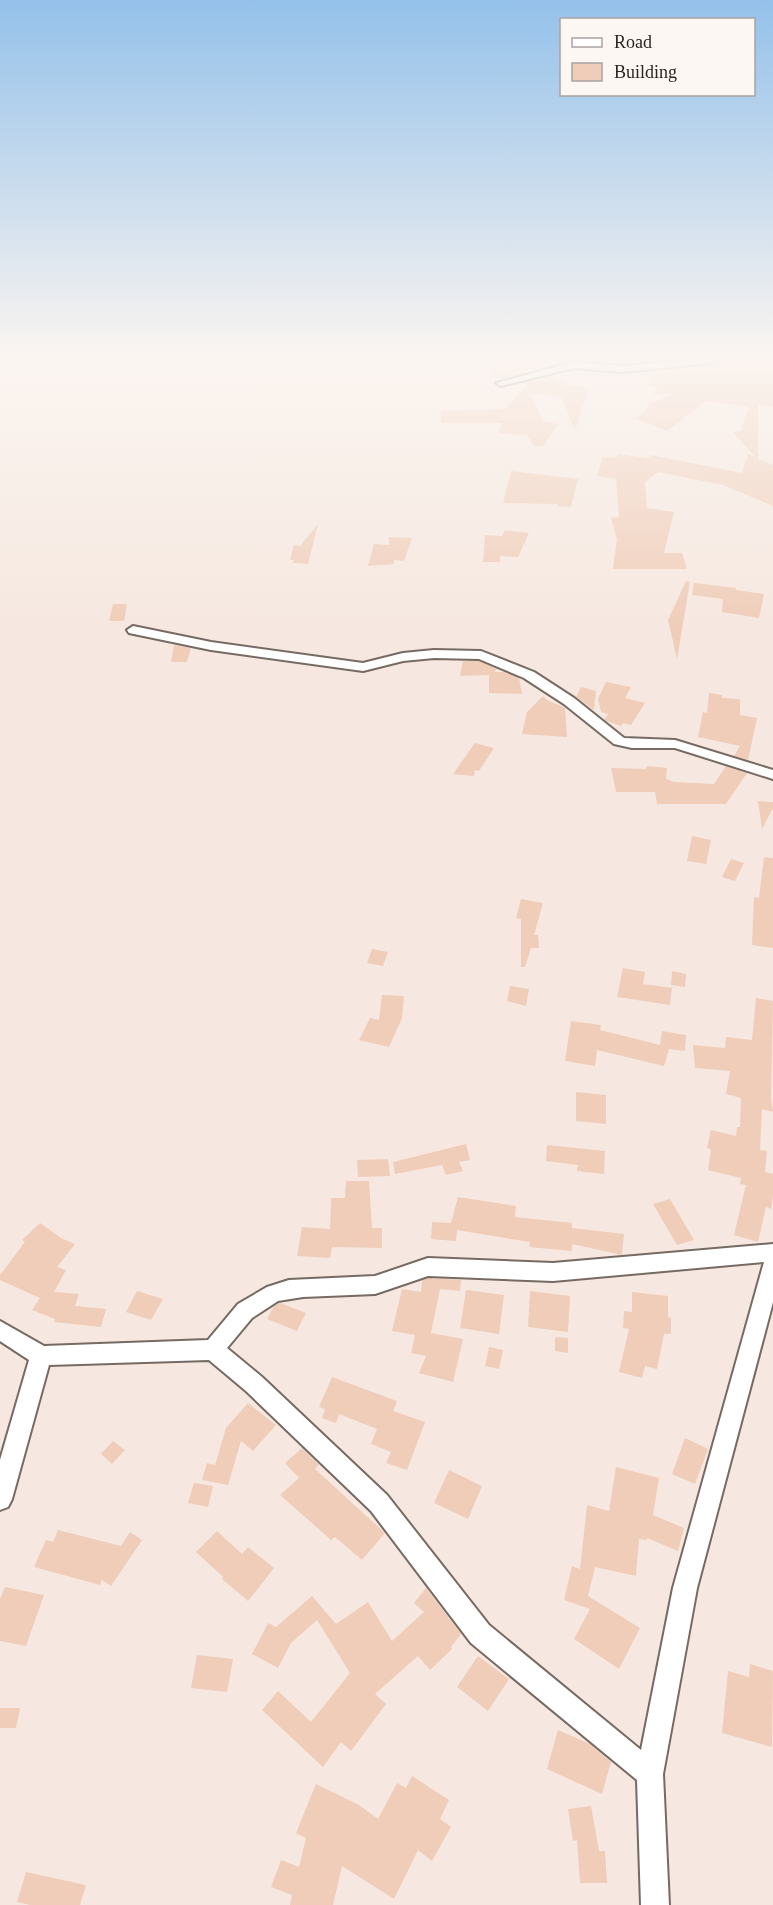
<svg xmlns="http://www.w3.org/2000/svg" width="773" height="1905" font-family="'Times New Roman',serif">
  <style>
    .building { fill: #efcdb9 }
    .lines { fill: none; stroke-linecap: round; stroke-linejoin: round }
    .minor-casing { stroke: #766a63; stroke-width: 4 }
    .minor { fill: #fff; fill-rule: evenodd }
  </style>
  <rect width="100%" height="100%" fill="#f6e8e0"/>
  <!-- building -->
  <g class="building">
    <path d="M498 360H529L542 368 503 379 490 377Z"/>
    <path d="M718 360H773V407L758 404V459L773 465V506L723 485 658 472 645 482 647 508 674 512 664 553H682L687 569H613L617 539 611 518 619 517 616 479 597 476 603 457 616 458 618 454 648 458 651 455 742 473 748 454 755 457 733 432 741 431 749 407 705 401 667 431 636 419 645 411 649 404 673 394H653L657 386H649V372L711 365Z"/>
    <path d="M553 376 568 385 588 387 585 397 589 399H585L575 431 561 397 530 393 543 421 558 424 543 446 534 447 527 435 498 433 502 423H441V411L505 409 527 385 524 384 526 382Z"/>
    <path d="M511 471 578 479 571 507 557 506 558 504 503 503Z"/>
    <path d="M318 524 308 564 293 563 294 560H290L294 545 300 546Z"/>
    <path d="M505 530 529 533 518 557 500 556V562H483L485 535 502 536Z"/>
    <path d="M389 537 412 538 404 561 394 560V564L368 566 374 544 389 545Z"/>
    <path d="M686 581 690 582 677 659 668 620Z"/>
    <path d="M694 583 736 588V590L764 594 759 618 722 612 723 599 692 595Z"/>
    <path d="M113 604H127L124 621H109Z"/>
    <path d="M174 645 191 648 187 662H171Z"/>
    <path d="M463 661H479L497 669 494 672H504L519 678 522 694 489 693V675L460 676Z"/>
    <path d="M606 682 631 687 625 698 645 703 631 725 623 723 621 726 604 720 608 714 601 712 598 699Z"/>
    <path d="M581 687 596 691 594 710 576 697Z"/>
    <path d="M709 693 722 695V698L740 699V715L757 718 748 760 734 756 740 746 698 737 703 712 707 713Z"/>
    <path d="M543 696 547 700 565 708 567 737 522 734 527 712Z"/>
    <path d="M475 743 494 748 479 771 475 770 474 776 453 774Z"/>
    <path d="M647 766 667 768 666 779 674 782 714 784 726 766 747 773 726 804H657L655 792H616L611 768 646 769Z"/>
    <path d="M758 801 773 802V808L762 829Z"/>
    <path d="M692 836 711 840 706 864 687 861Z"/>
    <path d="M764 857 773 858V948L752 945 754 897 759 898Z"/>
    <path d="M731 859 744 863 735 881 722 877Z"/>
    <path d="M521 899 543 903 534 935H538L539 948H531L525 967H521V919L516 918Z"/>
    <path d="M372 949 388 952 383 966 367 963Z"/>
    <path d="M623 968 645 972 643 984 672 988 670 1005 617 997Z"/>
    <path d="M672 971 686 974 685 987 671 985Z"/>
    <path d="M510 986 529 989 526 1006 507 1001Z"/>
    <path d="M382 995 404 996 402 1018 389 1047 359 1040 370 1018 379 1020Z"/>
    <path d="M756 998 773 1001 771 1097 773 1112 762 1109 760 1150 767 1151 765 1172 773 1174V1196L771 1209 766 1207 758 1242 734 1235 746 1185 740 1184 741 1178 708 1170 711 1150 707 1148 711 1130 736 1136 737 1127H740L741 1098 726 1094 730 1071 695 1068 693 1045 725 1048 726 1037 752 1040Z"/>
    <path d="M571 1021 601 1025 600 1030 660 1045 662 1031 686 1035 685 1051 669 1049 664 1066 597 1050 595 1066 565 1061Z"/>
    <path d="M576 1092 606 1095V1124L576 1121Z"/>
    <path d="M466 1144 470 1160 459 1162 463 1171 446 1175 442 1165 395 1174 393 1162Z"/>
    <path d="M547 1145 605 1151 604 1174 577 1171 578 1165 546 1161Z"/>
    <path d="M388 1159 390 1176 358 1177 357 1160Z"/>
    <path d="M346 1181H369L372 1228H382V1248L332 1247 330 1258 297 1256 302 1227 330 1229 331 1198H345Z"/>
    <path d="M458 1197 516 1206 515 1217 572 1223V1228L624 1234 622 1255 572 1244V1251L529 1247 530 1242 457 1230 456 1241 431 1239 432 1222 451 1223Z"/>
    <path d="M670 1199 694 1240 677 1245 653 1204Z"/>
    <path d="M40 1223 61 1238 75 1244 57 1267 66 1270 54 1292 79 1294 75 1306 106 1309 101 1327 54 1322 55 1319 32 1310 40 1298 0 1280V1275L25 1242 22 1240Z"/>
    <path d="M428 1278 461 1280 460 1291 440 1289 431 1333 463 1339 453 1382 419 1373 426 1356 411 1353 415 1335 392 1331 402 1289 421 1292 422 1280Z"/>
    <path d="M466 1290 504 1295 499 1334 460 1328Z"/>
    <path d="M137 1291 163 1299 151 1320 126 1312Z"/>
    <path d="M530 1291 570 1296 568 1332 528 1327Z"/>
    <path d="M632 1292 668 1296V1317L671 1318V1334H664L657 1369 645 1366 642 1378 619 1372 629 1329 623 1328 624 1311 632 1312Z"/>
    <path d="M280 1303 306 1313 297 1331 267 1319 274 1306Z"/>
    <path d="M555 1337 568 1338V1353L555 1351Z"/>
    <path d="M489 1347 503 1350 499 1369 485 1366Z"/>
    <path d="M332 1377 397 1401 393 1411 425 1422 407 1470 386 1463 391 1452 371 1444 377 1429 339 1414 336 1423 322 1418 325 1409 319 1407Z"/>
    <path d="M248 1403 276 1425 253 1451 241 1441 228 1485 202 1480 207 1463 215 1465 226 1428Z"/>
    <path d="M685 1438 708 1449 695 1484 672 1474Z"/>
    <path d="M113 1441 125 1450 112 1464 101 1454Z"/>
    <path d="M302 1448 319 1465 315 1469 385 1533 362 1560 335 1537 331 1540 280 1495 299 1478 285 1463Z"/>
    <path d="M616 1467 659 1478 653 1515 684 1528 678 1551 647 1538V1540L639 1539 636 1576 595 1567 588 1596 640 1628 619 1669 574 1639 590 1609 564 1600 572 1566 580 1569 587 1505 609 1511Z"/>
    <path d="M449 1470 482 1486 468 1519 434 1503Z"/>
    <path d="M194 1483 213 1486 208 1507 188 1503Z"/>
    <path d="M58 1530 121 1546 130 1532 142 1540 111 1586 102 1580 100 1585 34 1567 46 1540 53 1542Z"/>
    <path d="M217 1531 242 1554 248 1547 274 1568 248 1601 222 1579 223 1577 196 1552Z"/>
    <path d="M5 1587 44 1595 26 1646 0 1641V1599Z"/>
    <path d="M426 1588 461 1634 451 1647 452 1649 430 1670 418 1656 375 1694 386 1704 351 1751 341 1742 323 1767 262 1710 278 1691 311 1722 350 1673 317 1620 291 1643 278 1668 252 1654 268 1623 276 1627 312 1596 336 1624 368 1602 392 1641 424 1612 414 1603Z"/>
    <path d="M197 1655 233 1659 227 1692 191 1688Z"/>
    <path d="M478 1656 509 1679 488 1711 457 1687Z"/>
    <path d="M750 1664 773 1671 772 1747 722 1733 728 1671 749 1677Z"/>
    <path d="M0 1708H20L16 1728H0Z"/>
    <path d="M558 1730 590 1744 611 1762 602 1794 547 1769Z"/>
    <path d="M412 1776 449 1800 440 1819 451 1827 432 1861 418 1850 394 1899 342 1866 333 1905H290L292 1895 271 1887 281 1860 299 1867 306 1838 296 1833 316 1784 359 1805 378 1819 397 1783 406 1788Z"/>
    <path d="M591 1806 599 1851H605L607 1883H580L577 1840 573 1841 568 1809Z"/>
    <path d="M26 1872 86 1885 80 1905H30L17 1902Z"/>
  </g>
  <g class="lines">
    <!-- minor casing -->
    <g class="minor-casing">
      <g id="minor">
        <path d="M683 360H716L711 363 623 372 574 368 501 386 496 383 574 362 623 366Z"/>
        <path d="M133 626 211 642 363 663 403 653 434 650 481 651 534 672 574 698 624 738 675 740 773 770V779L675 748H632L614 744 564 704 524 678 479 659 434 658 403 661 363 671 211 650 129 633 127 630Z"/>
        <path d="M773 1244V1302L697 1588 663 1774 669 1905H641L637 1780 471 1643 371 1511 246 1391 209 1360 49 1365 12 1499 8 1507 0 1510V1460L29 1360 0 1341V1321L44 1346 208 1340 238 1304 267 1287 289 1280 375 1276 428 1258 553 1263ZM764 1262 673 1588 641 1750 489 1625 387 1495 262 1377 227 1348 252 1318 278 1301 303 1297 375 1294 428 1276 553 1281Z"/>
      </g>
    </g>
    <!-- minor -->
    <use href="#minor" class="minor"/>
  </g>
  <!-- sky -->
  <linearGradient id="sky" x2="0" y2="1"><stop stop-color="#94c1ea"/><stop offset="0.57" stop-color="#fbf5f1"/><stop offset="1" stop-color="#fbf5f1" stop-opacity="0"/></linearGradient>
  <rect width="773" height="627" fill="url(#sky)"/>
  <!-- legend -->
  <rect x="560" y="18" width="195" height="78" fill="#fdf7f4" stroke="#a9a3a0" stroke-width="1.5"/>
  <rect x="572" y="38" width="30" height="9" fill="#ffffff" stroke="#a9a3a0" stroke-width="1.5"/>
  <text x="614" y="48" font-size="18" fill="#2a2522">Road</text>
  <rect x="572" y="63" width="30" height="18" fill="#efcdb9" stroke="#a9a3a0" stroke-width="1.5"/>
  <text x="614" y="78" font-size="18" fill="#2a2522">Building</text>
</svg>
